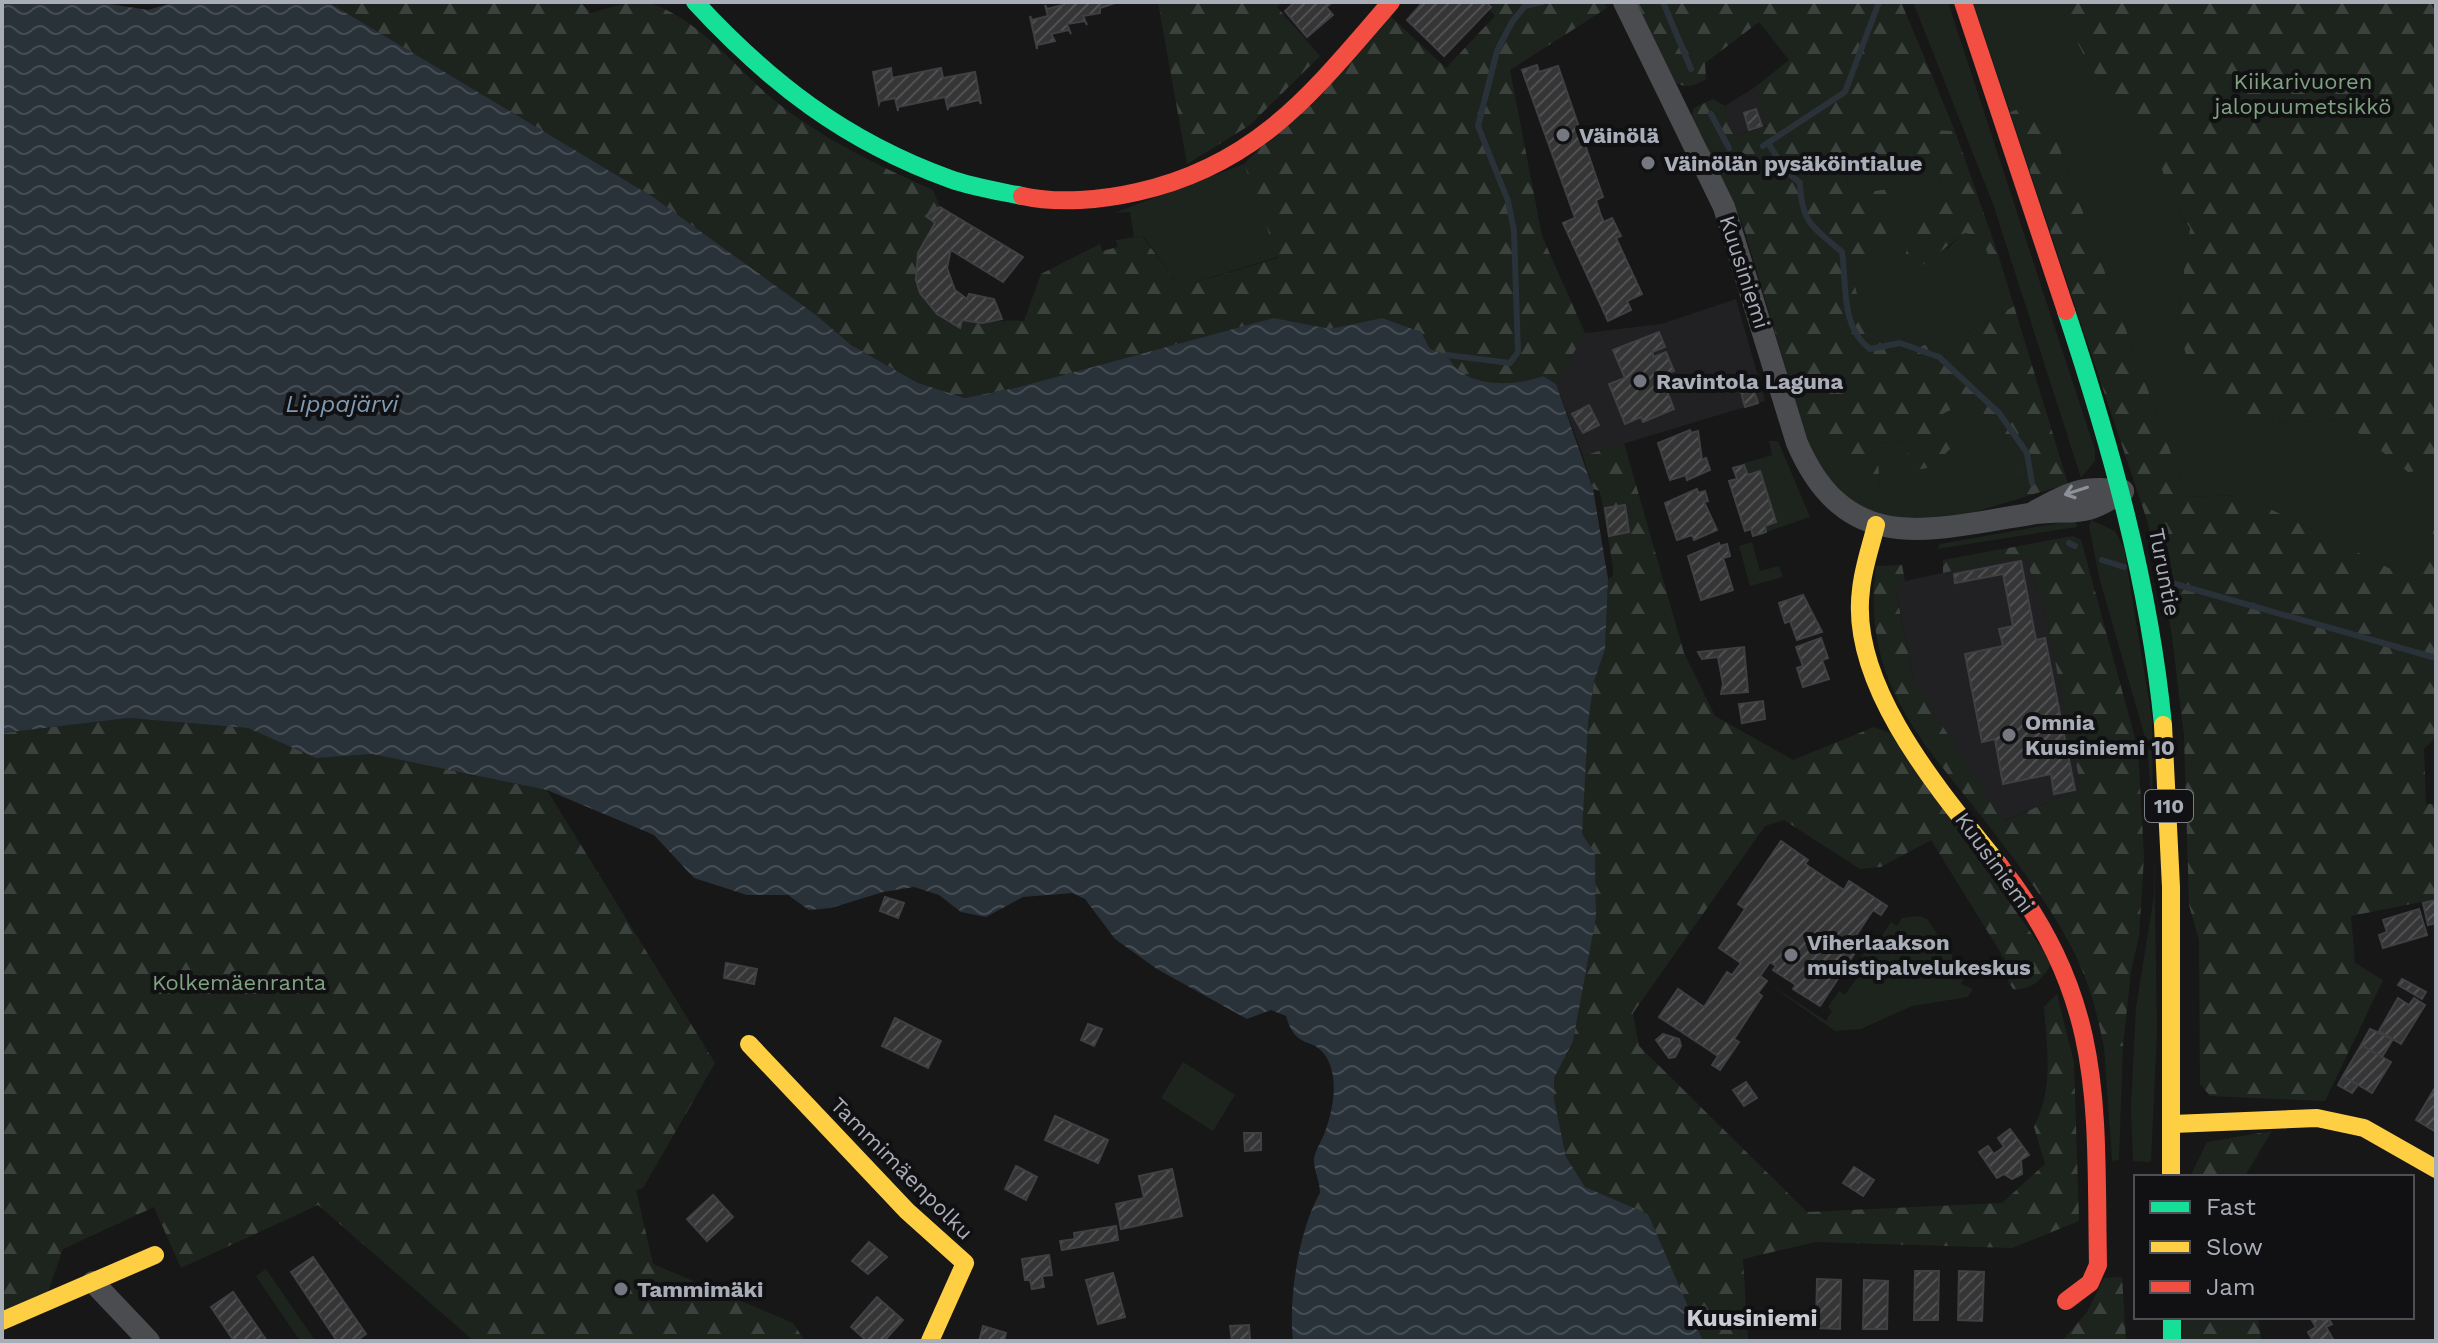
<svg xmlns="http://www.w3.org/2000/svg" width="2438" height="1343" font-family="'Work Sans',sans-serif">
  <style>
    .built { fill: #212123 }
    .green { fill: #1d241e }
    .forest { fill: url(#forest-firs) }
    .water { fill: url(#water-waves) }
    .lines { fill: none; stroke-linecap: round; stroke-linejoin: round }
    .stream { stroke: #2a3239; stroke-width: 6 }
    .building { fill: url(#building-hatch); stroke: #3f4043; stroke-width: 2 }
    .street { stroke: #4b4c50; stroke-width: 22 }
    .fast { stroke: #16e098; stroke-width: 18 }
    .slow { stroke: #ffcf43; stroke-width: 18 }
    .jam { stroke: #f24e42; stroke-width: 18 }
    .oneway { stroke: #8c9099 }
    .poi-dot { fill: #757880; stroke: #111113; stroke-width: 3 }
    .labels { text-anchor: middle; stroke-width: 8; stroke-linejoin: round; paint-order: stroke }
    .shield { fill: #111113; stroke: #7b7e86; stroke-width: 2 }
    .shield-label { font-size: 20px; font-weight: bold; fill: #a8adb8 }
    .park-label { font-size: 22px; fill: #7fa381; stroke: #111113 }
    .poi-label { font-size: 22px; font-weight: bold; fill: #a8adb8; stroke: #111113; text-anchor: start }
    .street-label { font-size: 22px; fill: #a8adb8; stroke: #111113 }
    .water-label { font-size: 24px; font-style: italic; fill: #7f9bb3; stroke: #111113 }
    .neighbourhood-label { font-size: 24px; font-weight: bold; fill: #c9ccd4; stroke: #111113 }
  </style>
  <defs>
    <pattern id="forest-firs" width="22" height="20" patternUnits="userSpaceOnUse" patternTransform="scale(2)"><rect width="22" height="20" fill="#1d241e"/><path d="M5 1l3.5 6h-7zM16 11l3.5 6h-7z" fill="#3b413d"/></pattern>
    <pattern id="water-waves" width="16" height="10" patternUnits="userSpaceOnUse" patternTransform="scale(2)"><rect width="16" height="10" fill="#2a3239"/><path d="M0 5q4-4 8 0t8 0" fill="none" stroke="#464d54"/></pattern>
    <pattern id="building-hatch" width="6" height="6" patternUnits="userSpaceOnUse" patternTransform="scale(2)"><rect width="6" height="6" fill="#353536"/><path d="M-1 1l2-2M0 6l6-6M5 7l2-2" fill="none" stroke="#4f5051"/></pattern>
  </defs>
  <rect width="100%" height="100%" fill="#171717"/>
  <!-- built -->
  <g class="built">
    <path d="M1755 87 1767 125 1734 136 1725 106Z"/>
    <path d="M1736 299 1765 401 1583 456 1556 384 1585 333 1661 324Z"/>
    <path d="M2024 555 2044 608 2081 788 2003 821 1914 682 1896 590 1905 581Z"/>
  </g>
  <!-- green -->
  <g class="green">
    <path d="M1913 2H1948L2095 450V461L2081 478 1993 204Z"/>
    <path d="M1973 2H2058L2089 66 2154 147 2174 204 2190 229 2177 322 2271 423 2342 420 2408 471 2436 470V524L2415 581 2242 495 2187 497 2042 100 2010 112Z"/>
    <path d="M1936 85 1955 131 1935 130 1926 97Z"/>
    <path d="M1937 152 1941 185 1915 216 1947 249 1964 233 1982 238 1990 259 1999 257 2014 306 1961 337 1893 352 1865 325 1854 282 1887 189 1848 196 1847 171Z"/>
    <path d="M1244 164 1278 257 1180 287 1143 236 1134 237 1130 212 1114 213Z"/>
    <path d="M1969 401 2001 429 2027 496C1951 520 1872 547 1819 465 1811 452 1806 433 1801 419L1830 438 1856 478 1880 490 1877 443 1910 441 1906 471 1958 427 1936 435 1927 421Z"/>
    <path d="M1769 441H1778L1810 517 1766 532 1765 526 1776 522 1760 472 1748 475 1744 463 1772 455Z"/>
    <path d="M2076 520 2077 527 1937 549 1940 544Z"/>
    <path d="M2091 520 2115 531 2124 548 2152 719 2153 823 2147 744 2099 577 2089 526Z"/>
    <path d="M1752 542 1760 571 1779 566 1783 577 1750 586 1739 546Z"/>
    <path d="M2154 840 2157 1031 2151 1162 2133 1161 2131 1107 2136 1007 2154 896Z"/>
    <path d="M1918 916 1927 919 1965 975 1961 984 1973 989 1968 997 1912 1006 1861 1029 1835 1031 1766 982 1826 1021 1832 1011 1828 1007 1839 991 1845 995 1858 976 1852 971 1870 944 1875 946 1891 922 1897 926 1902 918Z"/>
    <path d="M2123 1046 2119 1160 2112 1161 2104 1047Z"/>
    <path d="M1183 1062 1235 1095 1213 1131 1161 1098Z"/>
    <path d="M266 1269 314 1339V1341H300L256 1276Z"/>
  </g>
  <!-- forest -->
  <g class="forest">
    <path d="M328 2H580L591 13C609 8 632 0 650 3 704 22 736 70 779 104 825 140 879 166 933 190L940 207 926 216 935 223C910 265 907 304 959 328L962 320C984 325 1003 319 1024 321L1041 274 1100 244 1102 251 1118 247 1116 240 1142 236 1180 287 1278 258 1244 164 1390 16 1446 68 1495 16 1489 9 1493 2H1604L1607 8 1510 70 1542 236 1585 333 1556 384 1543 376C1513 387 1463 389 1447 355L1430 349 1421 332 1382 318 1330 329 1274 318 1015 388 965 398 918 383 851 345 816 315 653 197Z"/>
    <path d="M1158 2H1281L1277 7 1320 56 1250 125 1187 164Z"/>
    <path d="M1636 2H1901L1936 85 1926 97 1935 130 1955 131 1999 257 1990 260 1982 238 1965 233 1909 275 1903 266 1915 216 1941 185 1937 152 1847 171 1848 195 1888 189 1885 257 1854 282 1865 325 1893 352 1961 337 2014 306 2068 484 2027 496 2001 429 1969 401 1928 421 1936 435 1958 427V441L1932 467 1905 472 1910 441 1877 443 1880 491 1856 478 1830 438 1801 419 1743 225 1691 118 1694 108 1713 99 1725 106 1734 136 1767 126 1755 87 1789 60 1759 22 1705 63 1706 79C1696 85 1688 89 1676 83Z"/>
    <path d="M2058 2H2436V470L2408 472 2342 420 2271 423 2224 413 2194 384 2177 322 2190 228 2174 204 2154 147 2089 66Z"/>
    <path d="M2042 100 2187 497 2242 495 2415 581 2436 524V737L2424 749 2426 804H2436V899L2351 916 2355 963 2383 980 2325 1101 2210 1096 2200 1084 2199 940 2189 905 2184 735 2171 629 2147 520 2010 112Z"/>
    <path d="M1624 443 1684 653 1715 716 1793 760 1874 727 1892 734 2052 963C2042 978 2033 991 2013 989L2008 981 2012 971 1931 840 1881 867 1860 869 1784 820 1765 826 1633 1013 1639 1046 1807 1212 2002 1203 2045 1164 2034 1127C2054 1087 2047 1050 2044 1007L2057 994 2074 1063 2079 1221 2012 1248 1815 1242 1743 1259 1748 1341H1703L1648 1214 1585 1187 1566 1157 1554 1099V1078L1573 1040 1596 917 1595 854 1581 834 1588 723 1594 681 1605 650 1608 579 1613 576V567L1600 491 1593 489 1583 456Z"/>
    <path d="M2073 536 2081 540 2138 749 2144 857 2139 936 2131 971 2123 1046 2104 1047C2099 1024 2094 1000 2085 977 2067 930 2032 883 2002 843 1935 753 1859 690 1876 566L1902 565 1905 581 1896 590 1897 597 1914 682 2004 821 2081 788 2044 608 2024 555 1943 573V560Z"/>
    <path d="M129 718 248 728 316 758 372 754 547 790 715 1063 643 1188 636 1190 653 1264 793 1323 805 1341H474L318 1205 181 1268 154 1207 63 1249 48 1292 2 1312V733Z"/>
    <path d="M2272 1131 2244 1177H2190L2207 1142Z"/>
    <path d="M2122 1277 2126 1341H2062L2087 1312 2104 1278Z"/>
    <path d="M2183 1317H2258L2261 1341H2182Z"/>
  </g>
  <!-- water -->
  <path class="water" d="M2 2H97L148 10 175 2H328L653 197 816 315 851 345 918 383 965 398 1015 388 1274 318 1330 329 1382 318 1421 332 1430 349 1447 355C1463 389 1513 387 1543 376L1556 384 1593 489 1608 579 1605 650 1594 681 1588 723 1582 834 1595 854 1596 917 1573 1041 1554 1078V1099L1566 1157 1585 1187 1648 1214 1703 1341H1293C1288 1299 1299 1229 1320 1193 1320 1182 1315 1173 1314 1162 1313 1153 1322 1141 1325 1132 1333 1110 1339 1080 1327 1058 1314 1035 1296 1052 1286 1016L1271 1010 1247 1019 1157 969 1115 939 1085 899 1072 893 1023 897 986 917 961 912 939 895 914 887 883 892 831 908 809 910 788 895H747L694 878 654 835 547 790 372 754 316 758 248 728 129 718 2 733Z"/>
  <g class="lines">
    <!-- stream -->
    <g class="stream">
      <path d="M1663 2 1691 69"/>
      <path d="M1711 114 1729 148"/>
      <path d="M1768 143 1786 171 1800 183C1801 223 1814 228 1842 252 1847 284 1840 327 1870 349L1900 343 1939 357 1999 413 2027 453 2032 483"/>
      <path d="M1763 146 1845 92 1879 2"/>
      <path d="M1447 355 1510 363 1518 352 1514 231 1508 201 1478 126 1497 51 1512 22 1525 6 1542 2"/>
      <path d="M2069 543 2075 546"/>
      <path d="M2102 560 2124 567"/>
      <path d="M2161 580 2436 658"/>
    </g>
  </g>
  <!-- building -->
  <g class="building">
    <path d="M1063 2H1118L1100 8V13L1083 16 1087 25 1085 21 1067 24 1071 34 1069 30 1051 34 1055 41 1037 45V49L1030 16 1032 20 1048 16 1045 5 1047 9 1063 5Z"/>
    <path d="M1295 2H1333L1326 7 1333 15 1307 37 1285 11Z"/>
    <path d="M1423 2H1486L1491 7 1444 56 1407 20Z"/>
    <path d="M1537 65 1539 72 1558 66 1603 197 1596 200 1601 216 1604 222 1612 218 1621 236 1616 238 1642 294 1627 301 1631 310 1608 321 1563 223 1575 218 1522 70Z"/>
    <path d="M891 68 892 78 941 68 943 78 975 72 981 104 979 100 948 107V110L945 97 898 107V111L895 98 880 101 879 104 873 72Z"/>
    <path d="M1756 109 1762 126 1749 130 1744 113Z"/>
    <path d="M940 207 1023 257 1003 282 951 250 950 253 947 268 955 290 967 299 969 294 994 299 1002 319 982 323 962 320 960 328 937 314 920 293 916 280 918 253 935 223 926 216Z"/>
    <path d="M1659 332 1665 347 1652 352 1654 357 1666 352 1674 371 1661 376 1674 409 1643 422 1641 417 1625 424 1609 384 1625 378 1613 350Z"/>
    <path d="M1753 388 1758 403 1745 407 1741 392Z"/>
    <path d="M1589 405 1599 425 1583 433 1572 414Z"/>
    <path d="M1690 430 1691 433 1698 431 1702 460 1706 458 1710 470 1687 480 1686 475 1670 480 1658 443Z"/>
    <path d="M1744 465 1748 475 1760 471 1776 522 1765 526 1766 532 1753 536 1751 529 1745 531 1729 481 1737 479 1733 468Z"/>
    <path d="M1697 489 1698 493 1705 491 1708 501 1704 502 1717 530 1694 540 1692 535 1677 540 1665 503Z"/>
    <path d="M1625 505 1629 532 1609 536 1605 508Z"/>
    <path d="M1719 543 1720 546 1727 544 1730 556 1723 558 1733 590 1701 600 1688 556Z"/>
    <path d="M2021 561 2036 640 2045 638 2075 790 2054 794 2051 774 2003 784 1995 739 1982 742 1965 654 2003 646 1999 629 2013 626 2003 574 1955 583 1954 574Z"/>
    <path d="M1803 595 1822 632 1797 640 1790 621 1785 623 1779 603Z"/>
    <path d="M1821 638 1828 658 1822 660 1829 679 1803 687 1797 668 1803 666 1796 647Z"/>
    <path d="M1744 647 1748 692 1721 694 1723 684 1718 657 1702 659 1698 652Z"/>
    <path d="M1763 701 1765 719 1742 723 1739 704Z"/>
    <path d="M1781 841 1808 860 1805 864 1844 890 1849 881 1887 906 1881 915 1873 910 1853 940 1860 945 1820 1006 1793 989 1796 985 1773 970 1776 966 1770 962 1760 976 1767 981 1758 993 1762 996 1734 1039 1739 1042 1720 1070 1712 1065 1718 1056 1659 1017 1678 989 1704 1007 1727 972 1732 975 1741 963 1719 948 1745 909 1738 904Z"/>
    <path d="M885 897 904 903 898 918 880 911Z"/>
    <path d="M2436 900V923L2428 925 2423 903Z"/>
    <path d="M2419 909 2427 935 2383 948 2379 935 2387 932 2383 920Z"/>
    <path d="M726 963 757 969 754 984 724 978Z"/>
    <path d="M2402 979 2426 992 2422 999 2398 985Z"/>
    <path d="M2398 998 2409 1005 2414 998 2425 1005 2401 1044 2379 1031Z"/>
    <path d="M895 1018 941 1041 928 1068 882 1046Z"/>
    <path d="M1088 1024 1102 1029 1094 1046 1081 1040Z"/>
    <path d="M2370 1029 2393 1039 2382 1057 2361 1045Z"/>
    <path d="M1663 1034 1679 1039 1681 1046 1675 1057 1669 1058 1656 1040Z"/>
    <path d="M2361 1045 2391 1062 2372 1093 2343 1076Z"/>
    <path d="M2343 1076 2358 1085 2352 1093 2338 1085Z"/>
    <path d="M1746 1082 1757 1098 1744 1106 1733 1090Z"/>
    <path d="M2436 1086V1132L2416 1120Z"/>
    <path d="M1055 1116 1108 1140 1098 1163 1045 1140Z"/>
    <path d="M2010 1129 2029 1155 2021 1160 2022 1174 2012 1179 2004 1174 1997 1178 1979 1152 1988 1146 1994 1154 2004 1147 1998 1138Z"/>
    <path d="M1244 1133H1261V1150L1245 1151Z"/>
    <path d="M1016 1166 1037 1177 1026 1200 1005 1189Z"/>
    <path d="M1854 1167 1874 1180 1863 1196 1843 1183Z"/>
    <path d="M1172 1169 1182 1216 1121 1229 1116 1204 1144 1198 1139 1176Z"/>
    <path d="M713 1195 733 1217 707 1241 687 1219Z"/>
    <path d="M1116 1226 1118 1240 1062 1250 1060 1241 1075 1239 1074 1233Z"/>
    <path d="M869 1242 887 1257 868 1274 852 1261Z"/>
    <path d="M1049 1255 1052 1275 1042 1276 1044 1287 1032 1289 1030 1280H1025L1022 1259Z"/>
    <path d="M313 1257 366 1334 356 1341H337L291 1272Z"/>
    <path d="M1915 1271H1939L1938 1320H1914Z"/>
    <path d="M1959 1271 1984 1272 1982 1321 1958 1320Z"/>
    <path d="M1113 1273 1125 1317 1098 1324 1086 1280Z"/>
    <path d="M1817 1279 1841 1280 1840 1329 1816 1328Z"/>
    <path d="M1864 1280 1888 1281 1887 1329H1863Z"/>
    <path d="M233 1292 267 1341H234L211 1307Z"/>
    <path d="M877 1297 903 1320 884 1341H867L851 1327Z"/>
    <path d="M2321 1317 2323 1321 2328 1318 2332 1324 2326 1327 2334 1341H2313L2308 1332 2316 1327 2311 1319Z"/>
    <path d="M1249 1325 1250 1341H1232L1230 1326Z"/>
    <path d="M983 1326 1006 1333 1004 1341H979Z"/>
  </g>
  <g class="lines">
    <!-- street -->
    <g class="street">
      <path d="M1624 2 1724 207 1797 443C1847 559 1931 529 2030 514 2075 507 2079 521 2123 491"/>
      <path d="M2034 512C2069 492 2083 485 2123 491"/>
      <path d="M93 1282 149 1341"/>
    </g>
    <!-- fast -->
    <g class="fast">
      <path d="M695 2C770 83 845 141 950 179 972 187 998 191 1022 196"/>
      <path d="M2066 311C2111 447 2149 582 2163 725"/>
      <path d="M2172 1317V1341"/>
    </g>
    <!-- slow -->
    <g class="slow">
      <path d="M1876 525C1871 546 1863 568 1861 590 1848 687 1944 796 2000 866"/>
      <path d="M2163 725 2171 887V1177"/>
      <path d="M749 1044 907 1211 965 1263 930 1341"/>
      <path d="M2173 1124 2317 1118 2364 1128 2436 1169"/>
      <path d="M2 1321 155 1255"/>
    </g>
    <!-- jam -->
    <g class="jam">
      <path d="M1963 2 2066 311"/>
      <path d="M1022 196C1058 204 1102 200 1137 192 1258 165 1314 91 1391 2"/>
      <path d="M2000 866C2106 1002 2095 1103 2098 1265L2090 1283 2066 1301"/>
    </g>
  </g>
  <!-- one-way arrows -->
  <defs><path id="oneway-shaft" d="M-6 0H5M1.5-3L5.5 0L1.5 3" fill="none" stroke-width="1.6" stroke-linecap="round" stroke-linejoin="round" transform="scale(2)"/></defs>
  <use class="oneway" href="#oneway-shaft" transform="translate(2076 491) rotate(162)"/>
  <!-- markers -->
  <g class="poi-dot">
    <circle cx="1563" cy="135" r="8"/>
    <circle cx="1648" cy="163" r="8"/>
    <circle cx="1640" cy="381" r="8"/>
    <circle cx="2009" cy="735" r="8"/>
    <circle cx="1791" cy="955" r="8"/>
    <circle cx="621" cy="1289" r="8"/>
  </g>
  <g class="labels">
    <!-- shield labels -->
    <rect class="shield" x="2145" y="790" width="48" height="32" rx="6"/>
    <g class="shield-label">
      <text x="2169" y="813">110</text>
    </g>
    <!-- park labels -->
    <g class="park-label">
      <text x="2303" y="89">Kiikarivuoren<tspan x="2303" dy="25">jalopuumetsikkö</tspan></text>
      <text x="239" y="990">Kolkemäenranta</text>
    </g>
    <!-- poi labels -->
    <g class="poi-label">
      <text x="1579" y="143">Väinölä</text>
      <text x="1664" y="171">Väinölän pysäköintialue</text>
      <text x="1656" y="389">Ravintola Laguna</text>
      <text x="2025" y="730">Omnia<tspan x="2025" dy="25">Kuusiniemi 10</tspan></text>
      <text x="1807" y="950">Viherlaakson<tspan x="1807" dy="25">muistipalvelukeskus</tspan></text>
      <text x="637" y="1297">Tammimäki</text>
    </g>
    <!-- street labels -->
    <g class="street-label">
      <text transform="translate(1745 272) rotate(72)" y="8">Kuusiniemi</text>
      <text transform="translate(2165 572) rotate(79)" y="8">Turuntie</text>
      <text transform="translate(1995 862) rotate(54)" y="8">Kuusiniemi</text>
      <text transform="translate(902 1168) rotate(45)" y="8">Tammimäenpolku</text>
    </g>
    <!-- water labels -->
    <g class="water-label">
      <text x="342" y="412">Lippajärvi</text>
    </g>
    <!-- neighbourhood labels -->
    <g class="neighbourhood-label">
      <text x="1752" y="1326">Kuusiniemi</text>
    </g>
  </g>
  <!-- border -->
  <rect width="2438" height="1343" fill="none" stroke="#a8adb8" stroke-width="8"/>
  <!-- legend -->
  <rect x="2134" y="1175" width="280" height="144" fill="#111113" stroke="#4d4f55" stroke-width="2"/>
  <rect x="2150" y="1201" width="40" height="12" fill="#16e098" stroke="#4d4f55" stroke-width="2"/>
  <text x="2206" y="1215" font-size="24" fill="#a8adb8">Fast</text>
  <rect x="2150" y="1241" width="40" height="12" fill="#ffcf43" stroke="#4d4f55" stroke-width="2"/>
  <text x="2206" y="1255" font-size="24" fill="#a8adb8">Slow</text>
  <rect x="2150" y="1281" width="40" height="12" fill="#f24e42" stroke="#4d4f55" stroke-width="2"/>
  <text x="2206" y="1295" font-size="24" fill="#a8adb8">Jam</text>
</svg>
